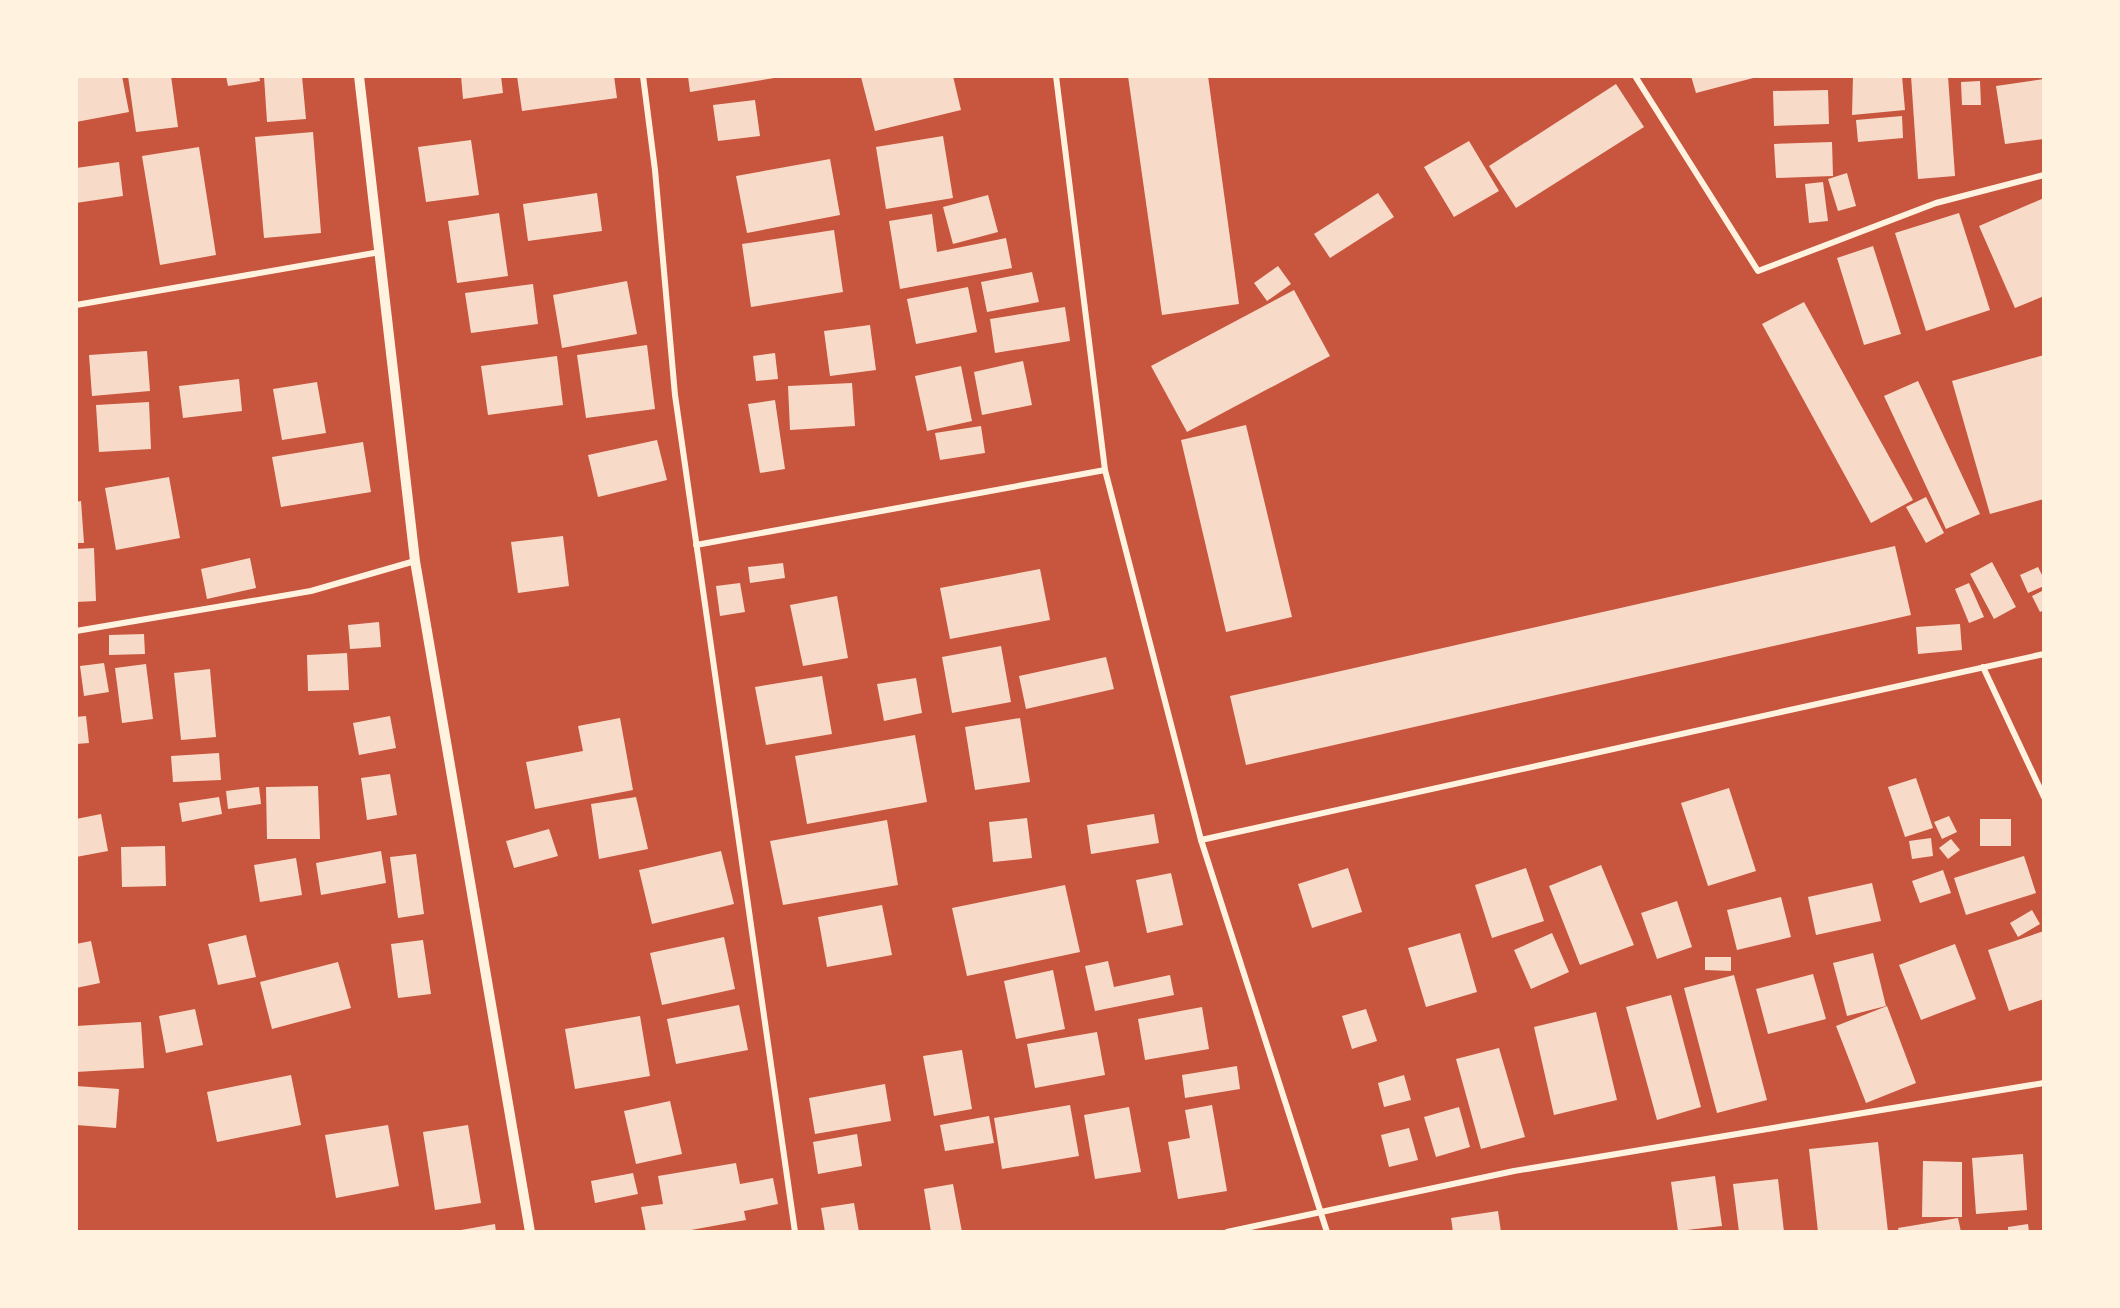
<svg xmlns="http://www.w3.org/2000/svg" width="2120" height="1308" font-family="'IBM Plex Sans',sans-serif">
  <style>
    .building { fill: #f7dbc8 }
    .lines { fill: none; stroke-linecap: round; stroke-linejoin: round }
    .minor { stroke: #fff3e0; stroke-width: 6 }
    .tertiary { stroke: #fff3e0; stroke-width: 10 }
  </style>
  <rect width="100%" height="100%" fill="#c8553d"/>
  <!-- building -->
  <g class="building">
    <path d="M76 76H122L129 112 76 122Z"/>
    <path d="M128 76H171L178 127 136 132Z"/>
    <path d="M226 76H259L260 81 228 86Z"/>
    <path d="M264 76H302L306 119 267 122Z"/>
    <path d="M461 76H501L503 93 463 99Z"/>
    <path d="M517 76H614L617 98 522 111Z"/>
    <path d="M688 76H773L774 78 690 92Z"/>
    <path d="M953 76 961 110 875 131 861 77Z"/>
    <path d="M1128 76H1208L1239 304 1162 315Z"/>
    <path d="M1691 76H1757V77L1696 93Z"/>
    <path d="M1853 76H1902L1905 110 1852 115Z"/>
    <path d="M1911 76H1948L1955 176 1918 179Z"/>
    <path d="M2044 79V139L2005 144 1996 86Z"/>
    <path d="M1980 81 1981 105H1962L1961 82Z"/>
    <path d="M1616 84 1644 127 1516 208 1489 166Z"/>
    <path d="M1828 90 1829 124 1774 126 1773 91Z"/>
    <path d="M755 100 760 136 718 141 713 105Z"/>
    <path d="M1902 116 1903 138 1858 142 1856 120Z"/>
    <path d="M313 132 321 233 264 238 255 137Z"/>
    <path d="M943 136 953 198 886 209 876 147Z"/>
    <path d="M471 140 479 195 426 202 418 147Z"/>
    <path d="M1469 141 1499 191 1454 217 1424 167Z"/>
    <path d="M1832 142 1833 176 1776 178 1774 144Z"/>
    <path d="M199 147 216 255 160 265 142 156Z"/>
    <path d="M830 159 840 215 747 233 736 176Z"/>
    <path d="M119 162 123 196 76 203V168Z"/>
    <path d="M1847 173 1856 206 1838 211 1828 179Z"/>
    <path d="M1823 182 1828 221 1809 223 1805 184Z"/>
    <path d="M597 193 602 231 528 241 523 204Z"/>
    <path d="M1378 193 1394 217 1330 258 1314 234Z"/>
    <path d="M988 195 998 232 953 244 943 207Z"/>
    <path d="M2044 198V296L2015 308 1979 226Z"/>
    <path d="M499 213 508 276 457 283 448 221Z"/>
    <path d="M1959 213 1990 310 1926 331 1895 233Z"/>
    <path d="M932 214 937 252 1006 238 1012 268 900 289 889 221Z"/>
    <path d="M834 230 843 292 751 307 742 244Z"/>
    <path d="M1873 246 1901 334 1864 345 1837 258Z"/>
    <path d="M1278 266 1291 284 1267 301 1254 283Z"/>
    <path d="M1032 272 1039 302 987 312 981 282Z"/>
    <path d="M627 281 637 334 562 348 553 295Z"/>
    <path d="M533 284 538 324 471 333 465 293Z"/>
    <path d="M968 287 977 332 916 344 907 299Z"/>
    <path d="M1294 290 1330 356 1187 432 1151 366Z"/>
    <path d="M1804 302 1913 500 1871 523 1762 324Z"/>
    <path d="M1065 307 1070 341 995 353 990 319Z"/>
    <path d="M870 325 876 370 830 376 824 331Z"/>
    <path d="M647 345 655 409 586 418 577 355Z"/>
    <path d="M147 351 150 391 92 396 89 355Z"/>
    <path d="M775 353 778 379 756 381 753 356Z"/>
    <path d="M2044 355V499L1990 514 1952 381Z"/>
    <path d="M557 356 563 405 488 415 481 366Z"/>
    <path d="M1023 361 1032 405 982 415 974 372Z"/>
    <path d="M961 366 972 421 927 431 915 376Z"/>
    <path d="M239 379 242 411 183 418 179 386Z"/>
    <path d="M1918 381 1980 514 1946 529 1884 396Z"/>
    <path d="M317 382 326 433 282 440 273 389Z"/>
    <path d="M852 383 855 426 790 430 788 386Z"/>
    <path d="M775 400 785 469 760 473 748 404Z"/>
    <path d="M149 402 151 449 99 452 96 405Z"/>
    <path d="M1246 425 1292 617 1226 632 1181 440Z"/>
    <path d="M981 426 985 453 940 460 935 433Z"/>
    <path d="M657 440 667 480 598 497 588 455Z"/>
    <path d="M363 442 371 492 281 507 272 457Z"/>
    <path d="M169 477 180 538 116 550 105 488Z"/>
    <path d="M1926 497 1944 533 1926 543 1906 507Z"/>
    <path d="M81 501 84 543H76V502Z"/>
    <path d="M563 536 569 586 518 593 511 542Z"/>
    <path d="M1895 546 1911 615 1246 765 1230 696Z"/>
    <path d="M94 548 96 601 76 602V549Z"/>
    <path d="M250 558 256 588 207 599 201 569Z"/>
    <path d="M1992 562 2016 607 1994 619 1970 574Z"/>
    <path d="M783 563 785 578 750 583 748 567Z"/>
    <path d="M2038 567 2044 579V586L2028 593 2020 575Z"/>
    <path d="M1040 569 1050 620 950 639 940 588Z"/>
    <path d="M740 583 745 612 720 616 716 586Z"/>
    <path d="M1969 583 1984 617 1969 623 1955 589Z"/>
    <path d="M2044 590V610L2040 612 2032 596Z"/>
    <path d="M837 596 848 658 803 666 790 605Z"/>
    <path d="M379 622 381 647 350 649 348 625Z"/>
    <path d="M1960 624 1962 650 1918 654 1916 627Z"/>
    <path d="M144 634 145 654 109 655V635Z"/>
    <path d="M1001 646 1011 702 952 713 942 657Z"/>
    <path d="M347 653 349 690 308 691 307 655Z"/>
    <path d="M1106 657 1114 689 1026 709 1019 676Z"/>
    <path d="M104 663 109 692 84 696 80 666Z"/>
    <path d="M146 664 153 719 122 723 115 668Z"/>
    <path d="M210 669 216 737 181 740 174 673Z"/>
    <path d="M822 676 832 734 766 745 755 687Z"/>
    <path d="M916 678 922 713 884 721 877 684Z"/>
    <path d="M86 716 89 743 76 744V717Z"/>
    <path d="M390 716 396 748 359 755 353 723Z"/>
    <path d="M620 718 633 790 535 809 526 762 583 751 578 726Z"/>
    <path d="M1020 718 1030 782 975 790 965 727Z"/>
    <path d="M915 735 927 802 807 824 795 756Z"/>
    <path d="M219 753 221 780 173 782 171 756Z"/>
    <path d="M390 774 397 815 367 820 361 778Z"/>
    <path d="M1916 778 1933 828 1905 837 1888 787Z"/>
    <path d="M318 786 320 839H267L266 787Z"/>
    <path d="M259 787 261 804 228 809 226 791Z"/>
    <path d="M1729 788 1756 871 1708 886 1681 803Z"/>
    <path d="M219 797 222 814 182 822 179 803Z"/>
    <path d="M636 797 648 849 599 859 591 804Z"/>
    <path d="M101 814 108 851 76 857V819Z"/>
    <path d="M1154 814 1159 843 1091 854 1087 825Z"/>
    <path d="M1949 816 1957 832 1942 839 1934 822Z"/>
    <path d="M1027 818 1032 858 993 862 989 822Z"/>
    <rect x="1980" y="819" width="31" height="27"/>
    <path d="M887 820 898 885 783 905 770 841Z"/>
    <path d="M549 829 558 856 514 868 506 841Z"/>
    <path d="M1931 838 1933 856 1912 859 1909 841Z"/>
    <path d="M1951 839 1960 850 1948 859 1939 848Z"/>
    <path d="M165 846 166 886 122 887 121 847Z"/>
    <path d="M381 851 386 883 321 895 316 863Z"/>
    <path d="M721 851 734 904 652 924 639 870Z"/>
    <path d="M416 854 424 914 398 918 390 857Z"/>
    <path d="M2024 856 2036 893 1966 915 1954 878Z"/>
    <path d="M296 858 302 895 260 902 254 865Z"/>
    <path d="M1601 865 1634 945 1580 965 1549 886Z"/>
    <path d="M1348 868 1362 912 1312 928 1298 884Z"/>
    <path d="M1526 868 1544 921 1492 938 1475 885Z"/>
    <path d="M1943 870 1951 893 1920 903 1912 881Z"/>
    <path d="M1171 873 1183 925 1147 933 1136 880Z"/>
    <path d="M1872 883 1881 921 1816 935 1808 897Z"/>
    <path d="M1065 885 1080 952 967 976 952 908Z"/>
    <path d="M1781 897 1791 937 1737 950 1727 910Z"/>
    <path d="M1677 901 1692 947 1657 959 1641 913Z"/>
    <path d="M882 905 892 955 827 967 818 917Z"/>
    <path d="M2032 910 2040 924 2018 937 2010 923Z"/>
    <path d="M2044 931V999L2009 1011 1988 950Z"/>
    <path d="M1460 933 1477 992 1426 1007 1408 948Z"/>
    <path d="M1552 933 1569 972 1531 989 1514 950Z"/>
    <path d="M246 935 256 977 218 985 208 944Z"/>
    <path d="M724 937 735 989 662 1005 650 953Z"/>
    <path d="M423 940 431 994 398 998 391 944Z"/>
    <path d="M91 941 100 983 76 988V944Z"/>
    <path d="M1955 944 1976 999 1921 1020 1899 965Z"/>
    <path d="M1873 953 1886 1006 1847 1016 1833 963Z"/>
    <path d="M1705 957H1731V971L1705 970Z"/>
    <path d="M1108 961 1114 987 1170 975 1174 995 1095 1011 1085 966Z"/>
    <path d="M338 962 351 1008 272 1029 260 982Z"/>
    <path d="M1053 970 1065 1029 1016 1039 1004 981Z"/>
    <path d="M1813 974 1826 1019 1768 1034 1756 989Z"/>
    <path d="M1734 975 1767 1100 1717 1113 1684 988Z"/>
    <path d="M1671 995 1701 1107 1657 1120 1626 1007Z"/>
    <path d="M739 1005 748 1050 676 1064 667 1019Z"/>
    <path d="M1887 1006 1916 1083 1866 1103 1836 1026Z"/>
    <path d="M1202 1007 1209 1049 1145 1060 1138 1019Z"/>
    <path d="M195 1009 203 1045 166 1053 159 1016Z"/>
    <path d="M1366 1009 1377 1041 1352 1049 1342 1016Z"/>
    <path d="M1596 1012 1617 1100 1554 1115 1534 1027Z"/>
    <path d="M640 1016 650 1076 575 1089 565 1029Z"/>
    <path d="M141 1022 144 1068 76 1072V1026Z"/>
    <path d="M1097 1032 1105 1075 1035 1088 1027 1044Z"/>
    <path d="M1499 1048 1525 1137 1481 1149 1456 1059Z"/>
    <path d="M962 1050 972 1109 934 1116 923 1056Z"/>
    <path d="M1237 1066 1240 1089 1185 1098 1182 1075Z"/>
    <path d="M291 1075 301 1125 217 1142 207 1092Z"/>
    <path d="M1404 1075 1411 1100 1384 1107 1378 1083Z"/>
    <path d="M885 1084 891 1121 815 1134 809 1098Z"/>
    <path d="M76 1086 119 1089 116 1128 76 1125Z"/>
    <path d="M670 1101 682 1154 636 1164 624 1111Z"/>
    <path d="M1070 1105 1079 1156 1002 1169 994 1118Z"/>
    <path d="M1212 1105 1227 1191 1178 1199 1168 1142 1190 1138 1185 1110Z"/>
    <path d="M1129 1107 1141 1172 1095 1179 1084 1115Z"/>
    <path d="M1459 1107 1470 1147 1436 1157 1424 1117Z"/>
    <path d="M989 1116 994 1143 945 1151 940 1125Z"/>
    <path d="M388 1125 399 1186 336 1198 325 1135Z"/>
    <path d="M468 1125 481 1203 435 1210 423 1132Z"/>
    <path d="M1409 1128 1418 1160 1389 1167 1381 1135Z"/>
    <path d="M857 1134 862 1166 818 1174 813 1142Z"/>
    <path d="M1878 1142 1888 1232H1818L1809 1149Z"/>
    <path d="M2023 1154 2027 1210 1976 1214 1972 1158Z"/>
    <path d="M1923 1161 1962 1162V1217H1922Z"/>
    <path d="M736 1163 740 1184 773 1178 778 1204 744 1211 746 1220 680 1232H646L641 1207 663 1204 658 1176Z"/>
    <path d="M633 1173 638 1194 595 1203 591 1181Z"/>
    <path d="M1715 1176 1722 1226 1678 1231 1671 1182Z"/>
    <path d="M1778 1179 1784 1232H1739L1733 1184Z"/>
    <path d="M953 1184 962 1232H931L924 1189Z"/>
    <path d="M854 1203 859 1232H825L821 1208Z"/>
    <path d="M1498 1211 1501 1232H1453L1451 1218Z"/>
    <path d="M1958 1218 1961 1232H1899L1898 1228Z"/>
    <path d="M495 1224 496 1232H461V1230Z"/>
    <path d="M2028 1224 2029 1232H2008V1227Z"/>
  </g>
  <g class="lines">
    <!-- minor -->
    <g class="minor">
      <path d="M643 76 655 170 675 395 795 1232"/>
      <path d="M1056 76 1105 470 1201 840 1327 1232"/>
      <path d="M1635 76 1758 271 1936 203 2044 175"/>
      <path d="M76 305 380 252"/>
      <path d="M696 545 1105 470"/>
      <path d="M76 631 311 591 415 561"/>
      <path d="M1983 667 2044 797"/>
      <path d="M1201 840 2044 654"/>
      <path d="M1227 1232 1514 1171 2044 1083"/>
    </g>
    <!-- tertiary -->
    <path class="tertiary" d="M359 76 415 561 530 1232"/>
  </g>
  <!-- border -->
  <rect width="2120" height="1308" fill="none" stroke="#fff3e0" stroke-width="156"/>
</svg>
